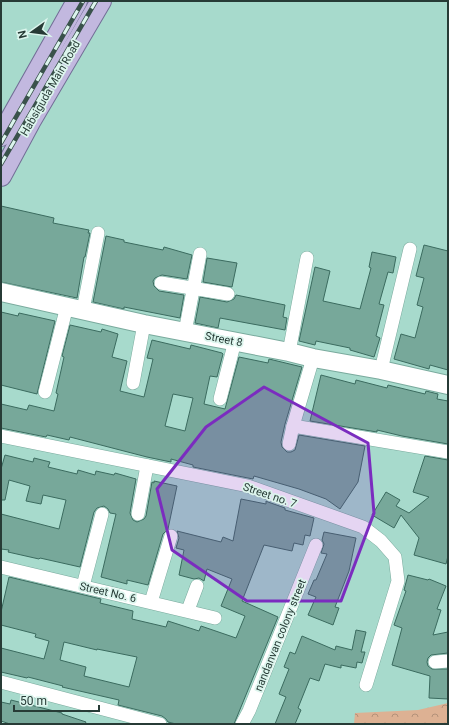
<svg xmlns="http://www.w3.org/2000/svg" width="449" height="725" font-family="Roboto,sans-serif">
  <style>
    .forest { fill: url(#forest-crowns) }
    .building { fill: #77a89a; stroke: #3b6b5f; fill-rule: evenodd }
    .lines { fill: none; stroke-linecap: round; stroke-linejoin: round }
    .street-casing { stroke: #79aa9d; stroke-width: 14 }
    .secondary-casing { stroke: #79aa9d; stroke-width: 20 }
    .primary-casing { stroke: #726e96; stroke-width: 22 }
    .street { stroke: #fff; stroke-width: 13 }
    .secondary { stroke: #fff; stroke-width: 18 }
    .primary { stroke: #c2b8df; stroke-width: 20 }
    .rail-casing { stroke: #39524b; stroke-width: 4.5 }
    .rail { stroke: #dcf5ed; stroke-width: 3; stroke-dasharray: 9; stroke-linecap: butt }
    .marked { fill: #7b2cbf; fill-opacity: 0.2; stroke: #7b2cbf; stroke-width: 3; stroke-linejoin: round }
    .labels { text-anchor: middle; stroke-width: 3.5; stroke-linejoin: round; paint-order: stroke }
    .street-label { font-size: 11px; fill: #273b36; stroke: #dcf5ed }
  </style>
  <defs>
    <pattern id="forest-crowns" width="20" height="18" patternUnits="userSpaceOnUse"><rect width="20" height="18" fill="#ddb193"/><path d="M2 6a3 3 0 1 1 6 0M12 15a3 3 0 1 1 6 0" fill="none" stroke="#b39179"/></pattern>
  </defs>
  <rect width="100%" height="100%" fill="#a7dacc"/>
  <!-- forest -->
  <path class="forest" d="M448 703V724H354L355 713 418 710Z"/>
  <!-- building -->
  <g class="building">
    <path d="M1 206 54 218 53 223 89 230 88 233H90L85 257H84L77 298 1 282Z"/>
    <path d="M106 236 124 240V242L163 250 164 247 192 255 187 279 162 275 155 278 153 281 154 286 159 291 184 295 180 318 124 307V309L93 302Z"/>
    <path d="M424 245 448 251V370L430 365 429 369 394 359 401 334 415 338 423 307 417 305 424 278 416 276Z"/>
    <path d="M372 252 396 257 393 273 388 272 379 304 384 305 376 336 380 338 374 357 350 350V348L316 341 315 345 299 341 315 267 330 271 323 301 360 309 371 268 369 267Z"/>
    <path d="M207 258 237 263 232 287 203 282Z"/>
    <path d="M236 295 285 305 283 317 287 318 285 330 220 318 218 328 195 323 200 297 227 302 234 299Z"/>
    <path d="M1 312 18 316 19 313 55 321 37 394 1 385Z"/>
    <path d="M70 325 101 332 102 329 118 334 112 357 127 361 120 391 144 397 153 359 147 358 152 340 190 349 191 345 222 353 223 354 217 377 210 376 204 404 225 409 239 357 268 363 269 359 302 367 285 424 281 442 282 447 287 452H291L295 450 299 435 365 446 358 482 340 509 326 499 299 489 254 476 253 479 193 467V465L171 459V462L147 457 70 437 69 440 47 435 46 437 1 428V404L27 410 29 405 54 411 58 394 56 393 64 357 62 356ZM173 394 193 398 185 431 165 426Z"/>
    <path d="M321 375 355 384 356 380 387 388 388 385 425 394 426 391 438 394 437 399 448 401V444L402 436 377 430V432L310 421Z"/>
    <path d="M5 455 33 462 34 458 50 462 48 467 77 474 78 470 95 475 96 471 114 475 115 473 136 479 130 513 133 520 137 522 144 519 146 516 152 482 154 483V481L177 486 168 529 163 534 148 585 127 580V584L101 577 116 514 110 513 108 509 104 506 97 508 94 512 80 567 40 558 39 559 8 552 9 550 1 549V514L59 529 66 500 43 495 41 504 26 501 30 486 9 480 5 500H1V469Z"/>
    <path d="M425 456 448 460V556L446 564 414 555 419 538 401 515 394 528 372 515 386 492 400 500 396 506 409 513 429 497 413 492Z"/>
    <path d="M241 499 266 504V501L268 502 285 508V510L314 518 310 536 305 535 303 545 294 543 292 551 264 545 242 601 278 617 234 724H176L168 722 166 719 162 716 118 705 119 700 62 687 63 686 28 677 27 678 1 672V648L44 659 49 641 35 637 36 634 1 625V612L9 577 101 599 100 603 133 611 132 619 166 627 168 621 199 631 201 626 236 638 245 616 221 606 232 579 207 569 204 581 199 578 194 579 179 575 184 550 176 548 179 538 177 531 221 542 223 537 233 541ZM64 642 97 650V649L137 657 129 687 84 676 86 667 60 660Z"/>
    <path d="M324 532 356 538 349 571 335 607 339 608 333 625 308 615 316 597 308 594 314 580H316L327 554 321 553 324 544 322 540Z"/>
    <path d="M408 575 428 580 429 579 446 586 437 609 441 610 433 635 448 632V653L431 655 428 658 427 662 428 666 432 669H448V699L429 698 430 676 392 665 402 628 394 625 406 591 404 590Z"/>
    <path d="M356 630 366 632 361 652H365L362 663 357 662 356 668 341 665V668L325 664 319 681 310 678 298 708 301 710 295 724H275L286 697 279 694 289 669 284 667 290 652 295 654 302 636 335 650 336 646 352 650Z"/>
    <path d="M11 700 62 713V714L86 722 85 724H10L1 721V702L10 704Z"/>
  </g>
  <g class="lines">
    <!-- street casing -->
    <g class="street-casing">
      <g id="street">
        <path d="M161 283 228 294"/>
        <path d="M83 310 98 233"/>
        <path d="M185 332 200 254"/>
        <path d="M289 352 307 258"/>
        <path d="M313 358 293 426 448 452"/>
        <path d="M381 370 410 249"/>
        <path d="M133 383 144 324"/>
        <path d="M45 392 67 306"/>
        <path d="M220 399 235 341"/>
        <path d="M1 436 248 486 363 527 381 541 395 557 398 581 366 685"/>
        <path d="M289 444 293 426"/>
        <path d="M138 514 147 466"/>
        <path d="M1 567 215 618"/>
        <path d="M83 586 102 514"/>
        <path d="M151 602 171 536"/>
        <path d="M188 610 197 586"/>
        <path d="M435 662 448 661"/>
        <path d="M1 682 160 724"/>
        <path d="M242 724 249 711 316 545"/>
      </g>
    </g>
    <!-- secondary casing -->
    <g class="secondary-casing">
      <path id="secondary" d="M1 292 144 324 289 352 313 358 381 370 448 385"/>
    </g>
    <!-- primary casing -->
    <g class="primary-casing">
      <g id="primary">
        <path d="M1 136 77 1"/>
        <path d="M1 176 30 122 101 1"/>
      </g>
    </g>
    <!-- street -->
    <use href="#street" class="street"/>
    <!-- secondary -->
    <use href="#secondary" class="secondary"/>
    <!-- primary -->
    <use href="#primary" class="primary"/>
    <!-- rail casing -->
    <g class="rail-casing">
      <g id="rail">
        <path d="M1 143 83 1"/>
        <path d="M1 164 96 1"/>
      </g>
    </g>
    <!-- rail -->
    <use href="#rail" class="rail"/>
  </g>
  <!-- marked area -->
  <path class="marked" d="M264 387 368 443 374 513 341 601H247L172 550 157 489 206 427Z"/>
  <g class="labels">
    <!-- street labels -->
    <g class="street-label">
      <text transform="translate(50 88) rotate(-60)" y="4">Habsiguda Main Road</text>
      <text transform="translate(224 339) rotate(11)" y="4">Street 8</text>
      <text transform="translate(270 495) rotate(19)" y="4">Street no. 7</text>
      <text transform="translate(108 592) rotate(13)" y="4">Street No. 6</text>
      <text transform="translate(280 635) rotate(-68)" y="4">nandanvan colony street</text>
    </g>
  </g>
  <!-- border -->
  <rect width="449" height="725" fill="none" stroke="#273b36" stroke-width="4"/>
  <!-- north arrow -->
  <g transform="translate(32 32) rotate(256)" stroke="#dcf5ed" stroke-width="3" paint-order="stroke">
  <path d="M0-3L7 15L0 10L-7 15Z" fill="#273b36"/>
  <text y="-6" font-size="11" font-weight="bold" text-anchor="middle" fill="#273b36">N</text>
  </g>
  <!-- scale -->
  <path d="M14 705v6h85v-6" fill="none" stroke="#273b36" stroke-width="2"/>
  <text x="20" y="705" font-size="12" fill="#273b36" stroke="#dcf5ed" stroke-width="3" paint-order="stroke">50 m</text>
</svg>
